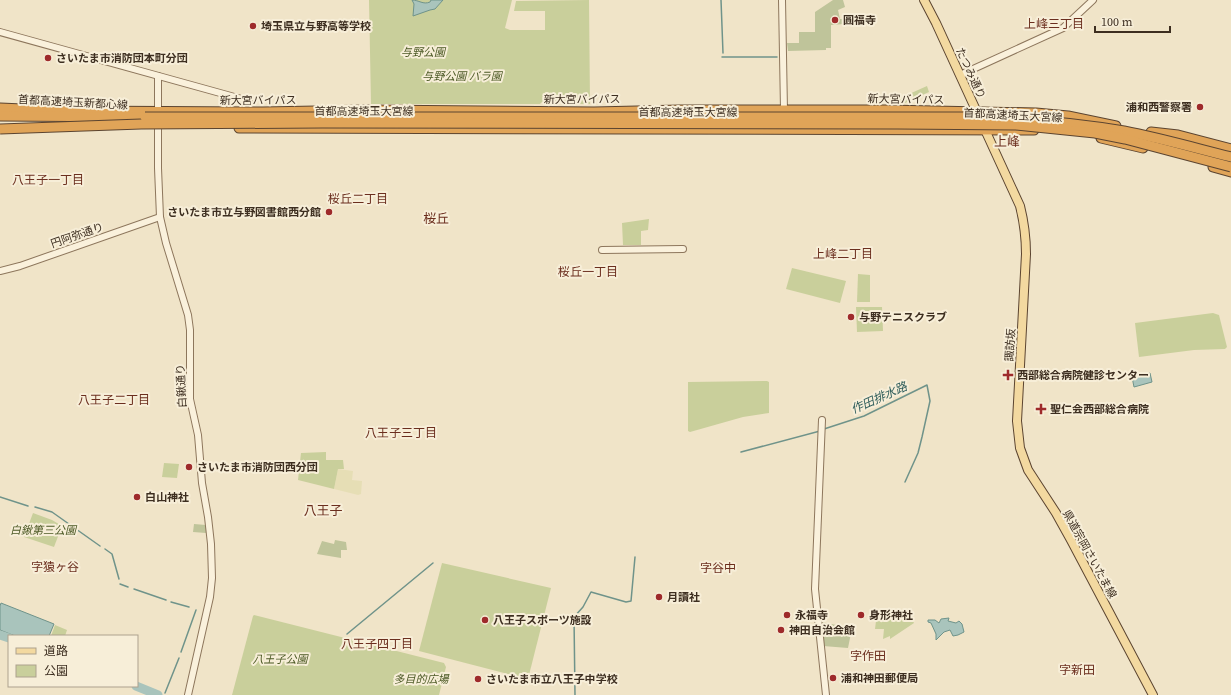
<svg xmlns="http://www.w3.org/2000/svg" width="1231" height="695" font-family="'Source Serif 4','Noto Sans JP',serif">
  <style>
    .farmland { fill: #e6deb5 }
    .green { fill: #c9cf9b }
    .cemetery { fill: #bfc49a }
    .water { fill: #a9c4bc; stroke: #6f938a }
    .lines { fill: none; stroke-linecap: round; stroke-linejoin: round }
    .stream { stroke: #6f938a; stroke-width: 1.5 }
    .river { stroke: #a9c4bc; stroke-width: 9 }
    .minor-casing { stroke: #8d765c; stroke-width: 8 }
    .major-casing { stroke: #5b4430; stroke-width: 10 }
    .highway-casing { stroke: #5b4430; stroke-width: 11 }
    .minor { stroke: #faf1dc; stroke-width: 6 }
    .major { stroke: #f3d9a0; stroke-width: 8 }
    .highway { stroke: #e0a458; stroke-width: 9 }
    .highway-bridge-casing { stroke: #5b4430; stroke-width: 11; stroke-linecap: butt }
    .highway-bridge { stroke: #e0a458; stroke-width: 9 }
    .poi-dot { fill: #9e2a2b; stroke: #f7eed8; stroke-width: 1.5 }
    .labels { text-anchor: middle; stroke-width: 4; stroke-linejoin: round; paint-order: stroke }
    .poi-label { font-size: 11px; font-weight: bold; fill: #3d2e20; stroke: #f7eed8; text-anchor: start }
    .park-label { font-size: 11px; font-style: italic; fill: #4d5a26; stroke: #f7eed8 }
    .street-label { font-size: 11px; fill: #3d2e20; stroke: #f7eed8 }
    .neighbourhood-label { font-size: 12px; fill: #6b2e1e; stroke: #f7eed8 }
    .water-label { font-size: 12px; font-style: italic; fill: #2f5d5a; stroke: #f7eed8 }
    .quarter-label { font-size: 13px; fill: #6b2e1e; stroke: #f7eed8 }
  </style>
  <rect width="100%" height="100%" fill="#f0e4c8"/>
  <!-- farmland -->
  <path class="farmland" d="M338 469 353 471 352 480 362 481 361 494 358 495 334 489Z"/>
  <!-- green -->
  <g class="green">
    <path d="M369 0H512L505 28 510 30H545V11H514L516 1 589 0 590 104H569L565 102H542L540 104H371Z"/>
    <path d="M927 86 929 92 905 103H889Z"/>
    <path d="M649 219 648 230 641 231V245H623L622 223Z"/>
    <path d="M792 268 846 281 840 303 786 289Z"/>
    <path d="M858 274 870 275V302H857Z"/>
    <path d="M856 307H882L883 331 857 332Z"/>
    <path d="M1213 313 1219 315 1227 347 1225 349 1194 350 1139 357 1135 323Z"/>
    <path d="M767 381 769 382V413L743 417 690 432 688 431V382Z"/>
    <path d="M326 452V460H343L344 469H338L334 489 298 480 301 453Z"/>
    <path d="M164 463 179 464 177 478 162 477Z"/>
    <path d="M33 513 52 520 62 526 54 547 24 537Z"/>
    <path d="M442 563 551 588 528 679 419 651Z"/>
    <path d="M254 615 444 663 446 667 439 695H232L253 616Z"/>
    <path d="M877 619 913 621 914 623 890 639V636L883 639 884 629H875L876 621Z"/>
    <path d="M55 625 67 630 65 636H51Z"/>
  </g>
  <!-- cemetery -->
  <g class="cemetery">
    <path d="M833 0H843L845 7 838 10 840 19H843L844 24 831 25V48H826V50L788 51 787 43H799V32H815V12Z"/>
    <path d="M194 524 206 525V533L193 532Z"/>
    <path d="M335 540 346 542 347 550H341V558L317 554 322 541 334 544Z"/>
    <path d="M821 622 852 628 848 648 823 646Z"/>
  </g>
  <!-- water -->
  <g class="water">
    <path d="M412 0C419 0 423 5 430 2L431 0H443L435 9 430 10 413 16 414 4Z"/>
    <path d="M1150 373 1152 382 1134 387 1132 377Z"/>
    <path d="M1 603 54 624 49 636H15L0 630V606Z"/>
    <path d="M949 618 948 621 956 623 959 621 962 624 964 632 958 635 953 636 950 630 944 632 936 640V634L931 623 928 622V620H935L939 623 941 619Z"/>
  </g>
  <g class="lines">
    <!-- stream -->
    <g class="stream">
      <path d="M721 0 723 53"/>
      <path d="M722 57H777"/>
      <path d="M824 429 864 416 927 385 930 401 922 437 918 453 905 482"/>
      <path d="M741 452 820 431"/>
      <path d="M0 497 28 506"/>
      <path d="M35 507 52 512 100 546"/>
      <path d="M105 549 112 554 119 579"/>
      <path d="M120 584 128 587"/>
      <path d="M134 589 166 600"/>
      <path d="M171 602 189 607"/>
      <path d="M347 634 433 563"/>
      <path d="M181 652 196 610"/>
      <path d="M165 693 179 658"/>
      <path d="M575 695 574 617 583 607 591 592 626 602 631 601 635 557"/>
    </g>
    <!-- river -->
    <g class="river">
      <path d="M0 635 9 638"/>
      <path d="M136 686 158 695"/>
    </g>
    <!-- minor casing -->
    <g class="minor-casing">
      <g id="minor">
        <path d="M782 0 784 110"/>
        <path d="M0 32 249 101"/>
        <path d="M960 75 1063 28 1093 0"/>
        <path d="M158 76V168L160 217 166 243 188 315 190 330V399L198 435 202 483 208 517 211 544 212 578 210 597 188 695"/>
        <path d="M602 250 683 249"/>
        <path d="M0 271 20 266 160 217"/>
        <path d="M822 420 815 589 826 695"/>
      </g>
    </g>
    <!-- major casing -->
    <g class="major-casing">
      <path id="major" d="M924 0 936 23 1020 206C1024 222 1026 237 1026 254L1017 421 1020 448 1028 470 1056 513 1071 540 1153 695"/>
    </g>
    <!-- highway casing -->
    <g class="highway-casing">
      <g id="highway">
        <path d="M0 108 69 111 263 112 369 110 594 112 680 110H887L1036 113 1068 116 1116 126"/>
        <path d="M0 116 141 117"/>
        <path d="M239 128 1034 130"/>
        <path d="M1151 132 1178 135 1231 149"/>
        <path d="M1101 138 1143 148"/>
        <path d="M1213 167 1231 172"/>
      </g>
    </g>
    <!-- minor -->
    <use href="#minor" class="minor"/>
    <!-- major -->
    <use href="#major" class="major"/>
    <!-- highway -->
    <use href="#highway" class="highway"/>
    <!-- highway-bridge casing -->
    <g class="highway-bridge-casing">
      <g id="highway-bridge">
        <path d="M145 117H984C1031 119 1077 123 1124 131 1160 138 1195 148 1231 157"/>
        <path d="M0 129 141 124 322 123 898 124 1016 125 1095 133 1125 139 1231 167"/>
      </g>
    </g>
    <!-- highway-bridge -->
    <use href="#highway-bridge" class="highway-bridge"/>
  </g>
  <!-- markers -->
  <g class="poi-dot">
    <circle cx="835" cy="20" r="4"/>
    <circle cx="253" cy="26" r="4"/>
    <circle cx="48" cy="58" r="4"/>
    <circle cx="1200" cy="107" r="4"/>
    <circle cx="329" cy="212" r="4"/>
    <circle cx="851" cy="317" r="4"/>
    <path d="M1006 369h4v4h4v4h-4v4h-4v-4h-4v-4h4z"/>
    <path d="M1039 403h4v4h4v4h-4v4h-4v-4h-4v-4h4z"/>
    <circle cx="189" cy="467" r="4"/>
    <circle cx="137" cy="497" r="4"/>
    <circle cx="659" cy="597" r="4"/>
    <circle cx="787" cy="615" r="4"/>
    <circle cx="861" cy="615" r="4"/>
    <circle cx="485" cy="620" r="4"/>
    <circle cx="781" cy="630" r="4"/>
    <circle cx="833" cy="678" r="4"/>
    <circle cx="478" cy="679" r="4"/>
  </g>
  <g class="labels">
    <!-- poi labels -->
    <g class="poi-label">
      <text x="843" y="24">圓福寺</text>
      <text x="261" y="30">埼玉県立与野高等学校</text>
      <text x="56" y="62">さいたま市消防団本町分団</text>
      <text x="1192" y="111" text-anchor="end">浦和西警察署</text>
      <text x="321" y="216" text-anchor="end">さいたま市立与野図書館西分館</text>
      <text x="859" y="321">与野テニスクラブ</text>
      <text x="1017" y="379">西部総合病院健診センター</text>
      <text x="1050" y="413">聖仁会西部総合病院</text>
      <text x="197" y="471">さいたま市消防団西分団</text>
      <text x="145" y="501">白山神社</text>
      <text x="667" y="601">月讀社</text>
      <text x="795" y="619">永福寺</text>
      <text x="869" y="619">身形神社</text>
      <text x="493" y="624">八王子スポーツ施設</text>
      <text x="789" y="634">神田自治会館</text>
      <text x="841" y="682">浦和神田郵便局</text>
      <text x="486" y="683">さいたま市立八王子中学校</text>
    </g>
    <!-- park labels -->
    <g class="park-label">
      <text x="423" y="56">与野公園</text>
      <text x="462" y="80">与野公園 バラ園</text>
      <text x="43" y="534">白鍬第三公園</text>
      <text x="280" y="663">八王子公園</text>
      <text x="421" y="683">多目的広場</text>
    </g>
    <!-- street labels -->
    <g class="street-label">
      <text transform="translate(971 73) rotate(65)" y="4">たつみ通り</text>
      <text x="582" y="103">新大宮バイパス</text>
      <text transform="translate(906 99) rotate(1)" y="4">新大宮バイパス</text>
      <text x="258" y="104">新大宮バイパス</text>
      <text transform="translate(73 102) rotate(3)" y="4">首都高速埼玉新都心線</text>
      <text x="364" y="115">首都高速埼玉大宮線</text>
      <text x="688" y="116">首都高速埼玉大宮線</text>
      <text transform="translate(1013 115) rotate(3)" y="4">首都高速埼玉大宮線</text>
      <text transform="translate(77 235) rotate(-19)" y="4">円阿弥通り</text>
      <text transform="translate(1010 345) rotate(-86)" y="4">諏訪坂</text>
      <text transform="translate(181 386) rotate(-93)" y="4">白鍬通り</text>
      <text transform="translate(1090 554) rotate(61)" y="4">県道宗岡さいたま線</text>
    </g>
    <!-- neighbourhood labels -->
    <g class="neighbourhood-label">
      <text x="1054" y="28">上峰三丁目</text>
      <text x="48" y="184">八王子一丁目</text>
      <text x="358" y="203">桜丘二丁目</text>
      <text x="843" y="258">上峰二丁目</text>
      <text x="588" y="276">桜丘一丁目</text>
      <text x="114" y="404">八王子二丁目</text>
      <text x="401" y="437">八王子三丁目</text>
      <text x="55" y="571">字猿ヶ谷</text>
      <text x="718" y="572">字谷中</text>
      <text x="377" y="648">八王子四丁目</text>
      <text x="868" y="660">字作田</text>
      <text x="1077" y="674">字新田</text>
    </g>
    <!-- water labels -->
    <g class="water-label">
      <text transform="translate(879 398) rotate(-24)" y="4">作田排水路</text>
    </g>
    <!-- quarter labels -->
    <g class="quarter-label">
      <text x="1007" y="146">上峰</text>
      <text x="436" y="223">桜丘</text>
      <text x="323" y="515">八王子</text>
    </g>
  </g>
  <!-- legend -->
  <rect x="8" y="635" width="130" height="52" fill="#f7eed8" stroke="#ada18e"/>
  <rect x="16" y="648" width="20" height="6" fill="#f3d9a0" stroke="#ada18e"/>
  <text x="44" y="655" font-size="12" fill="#3d2e20">道路</text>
  <rect x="16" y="665" width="20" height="12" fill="#c9cf9b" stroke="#ada18e"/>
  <text x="44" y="675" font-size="12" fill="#3d2e20">公園</text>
  <!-- scale -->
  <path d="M1095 26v6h75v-6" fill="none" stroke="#3d2e20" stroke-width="2"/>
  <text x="1101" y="26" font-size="12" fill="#3d2e20" stroke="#f7eed8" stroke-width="3" paint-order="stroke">100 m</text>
</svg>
